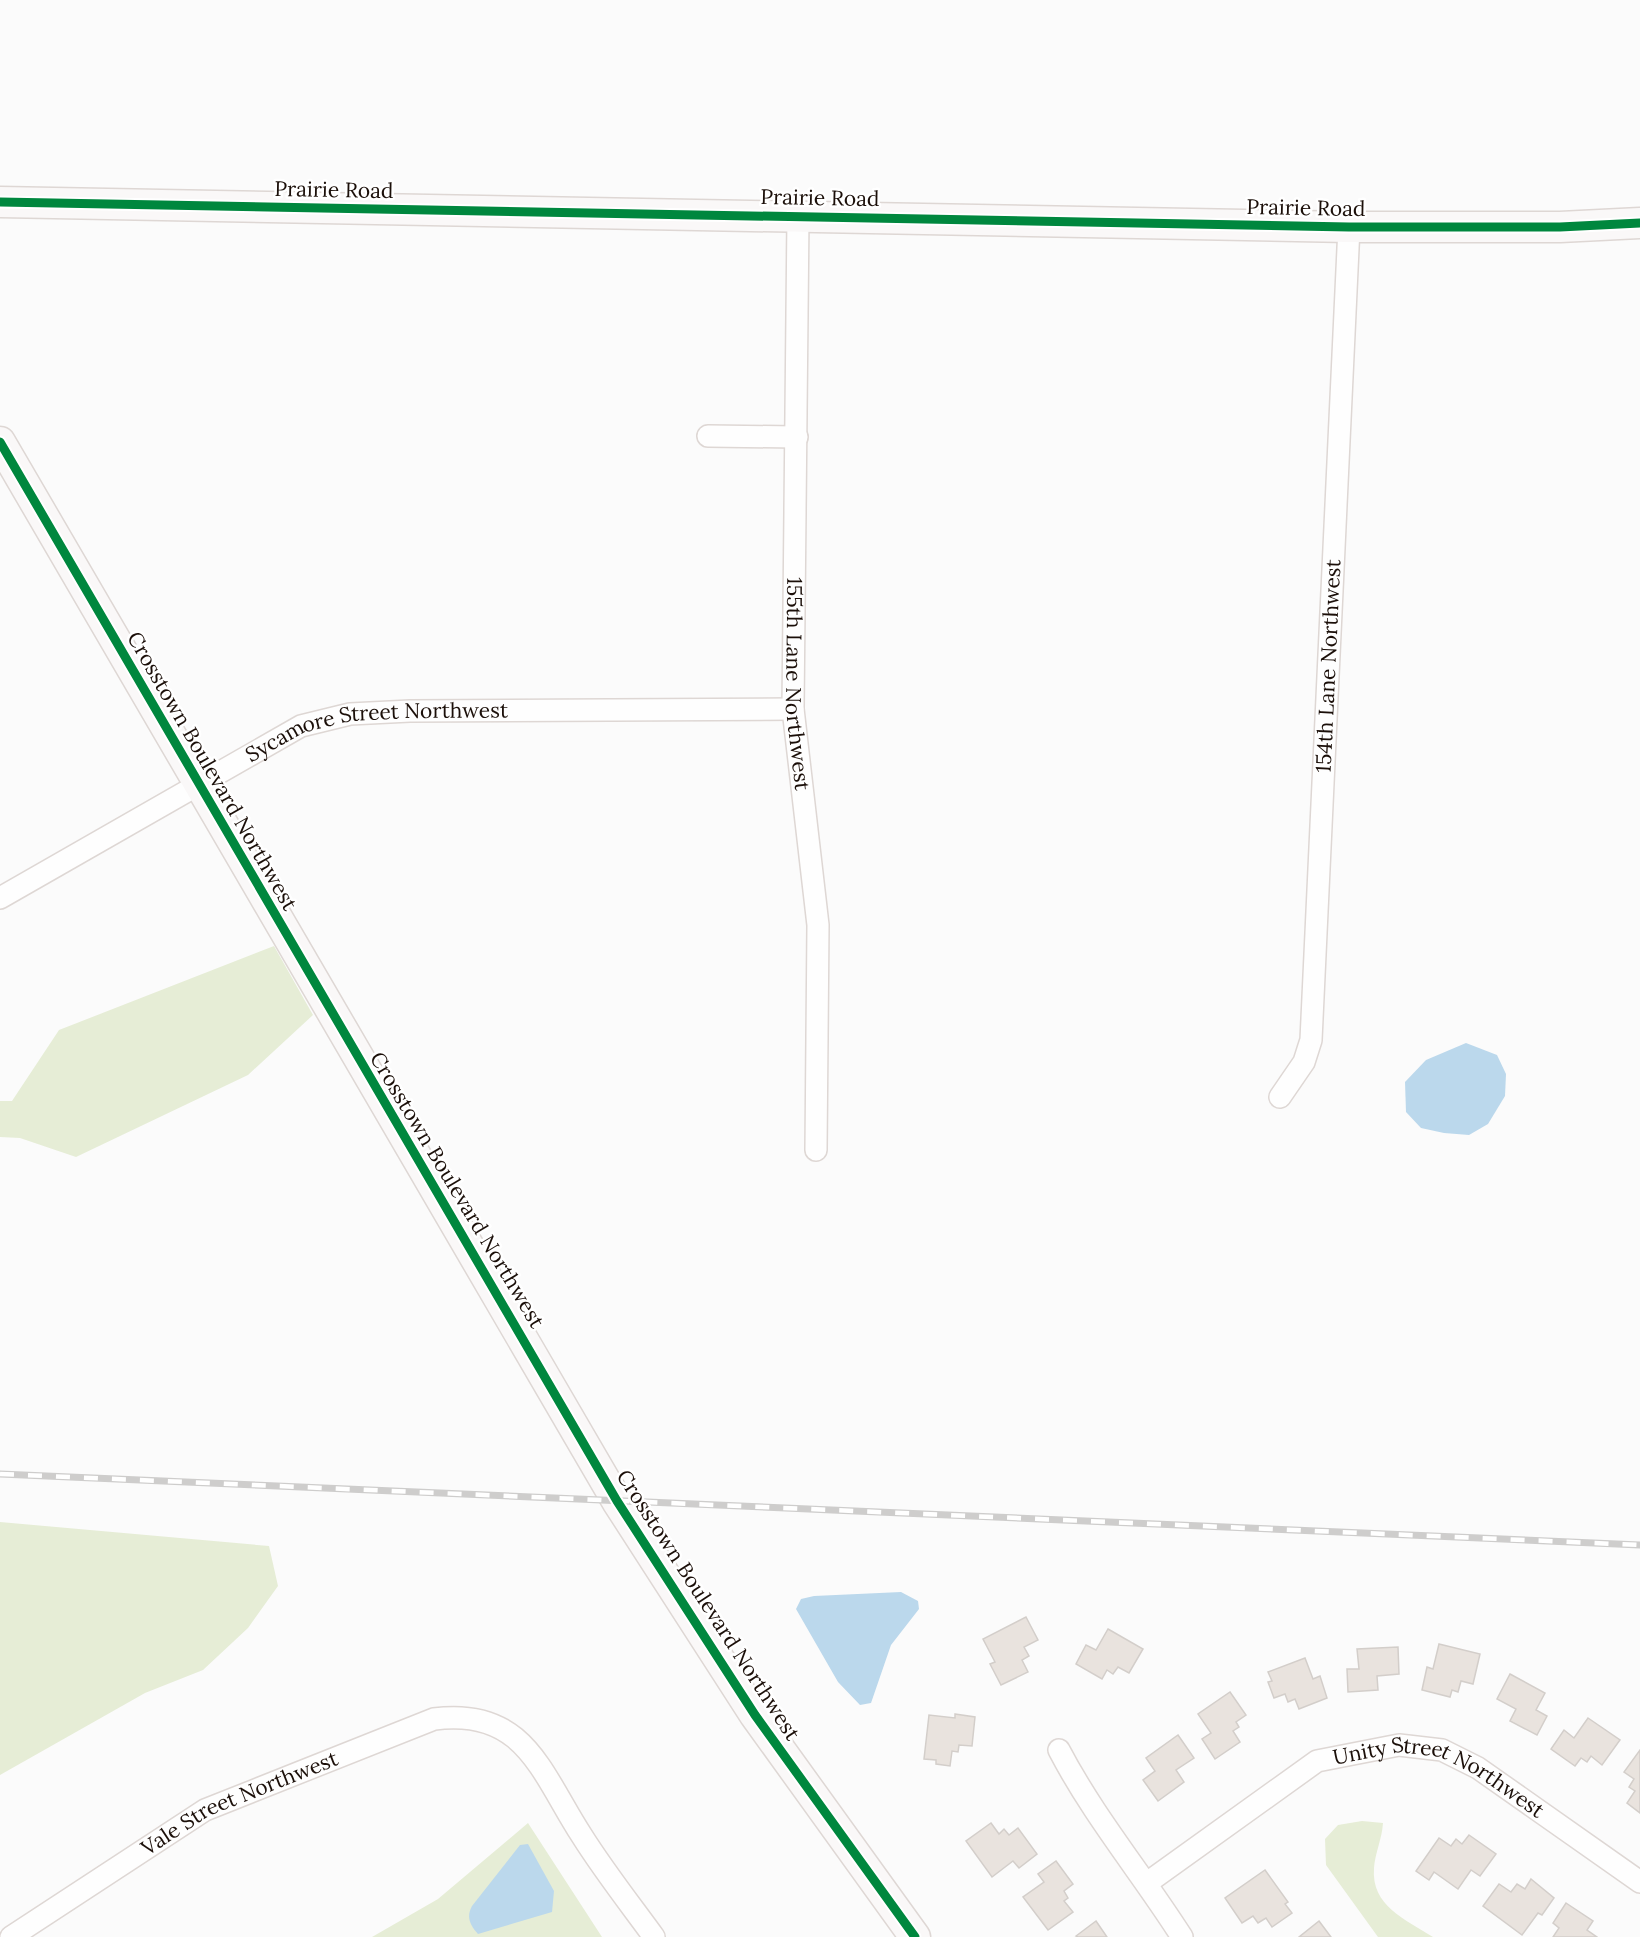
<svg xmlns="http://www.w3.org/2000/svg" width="1640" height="1937" font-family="Lora,serif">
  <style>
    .green { fill: #e6edd6 }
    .water { fill: #bbd8ec }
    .building { fill: #e9e3de; stroke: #d3ceca; stroke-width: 1.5 }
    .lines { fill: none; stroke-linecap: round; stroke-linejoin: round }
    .street-casing { stroke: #ded7d4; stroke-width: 24 }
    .secondary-casing { stroke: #ded7d4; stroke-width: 33 }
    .street { stroke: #fefefe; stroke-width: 21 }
    .secondary { stroke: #faf8f8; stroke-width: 30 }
    .rail-casing { stroke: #cecdcc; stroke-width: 7 }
    .rail { stroke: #fff; stroke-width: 4.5; stroke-dasharray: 14; stroke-linecap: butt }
    .cycleway-casing { stroke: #fff; stroke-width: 13 }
    .cycleway { stroke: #00873e; stroke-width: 9 }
    .labels { text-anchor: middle; stroke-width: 5; stroke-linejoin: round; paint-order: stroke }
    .street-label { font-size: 21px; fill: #1b0f09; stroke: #fff }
  </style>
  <rect width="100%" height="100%" fill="#fbfbfb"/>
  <!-- green -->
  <g class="green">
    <path d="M274 946 313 1015 248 1075 76 1157 20 1138 0 1137V1101H12L59 1030Z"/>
    <path d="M0 1522 269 1546 278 1586 248 1628 203 1670 145 1693 0 1775Z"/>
    <path d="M1362 1821 1383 1823C1382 1839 1375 1853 1374 1868 1371 1906 1405 1919 1433 1937H1378L1326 1865 1325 1839 1338 1825Z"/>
    <path d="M528 1823 602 1937H372L438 1899Z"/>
  </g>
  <!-- water -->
  <g class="water">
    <path d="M1466 1043 1497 1055 1506 1074 1505 1096 1488 1124 1469 1135 1444 1133 1421 1128 1406 1112 1405 1082 1426 1060Z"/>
    <path d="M901 1592 918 1601 919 1609 891 1645 871 1703 860 1705 838 1682 796 1609 801 1599 814 1596Z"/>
    <path d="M528 1844 554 1891 552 1912 478 1934C470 1925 466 1917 472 1906L520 1845Z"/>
  </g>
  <!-- building -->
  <g class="building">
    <path d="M1026 1617 1038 1640 1024 1647 1029 1656 1022 1660 1028 1672 1001 1685 990 1664 995 1662 983 1639Z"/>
    <path d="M1108 1629 1143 1649 1129 1673 1118 1667 1113 1674 1107 1670 1102 1679 1076 1664 1086 1645 1096 1650Z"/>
    <path d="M1439 1644 1480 1654 1473 1684 1461 1681 1458 1692 1452 1690 1450 1697 1422 1690 1427 1667 1433 1669Z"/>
    <path d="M1398 1647 1399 1674 1377 1676 1378 1690 1348 1692 1347 1669H1359L1357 1649Z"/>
    <path d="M1305 1658 1313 1679 1320 1676 1327 1698 1299 1709 1295 1699 1288 1702 1285 1694 1274 1698 1268 1682 1272 1681 1268 1672Z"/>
    <path d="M1510 1674 1545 1693 1536 1710 1547 1716 1537 1735 1510 1721 1516 1709 1497 1699Z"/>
    <path d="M1230 1692 1246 1715 1236 1722 1239 1727 1233 1731 1240 1742 1215 1759 1202 1739 1211 1733 1198 1714Z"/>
    <path d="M955 1714 975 1717 972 1746 959 1745 958 1752 952 1751 950 1766 936 1764V1760L924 1759 929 1715 955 1718Z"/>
    <path d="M1588 1718 1620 1740 1602 1765 1591 1756 1587 1762 1581 1758 1575 1766 1551 1749 1564 1730 1574 1738Z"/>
    <path d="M1178 1735 1194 1758 1176 1770 1184 1782 1158 1801 1143 1780 1155 1771 1146 1758Z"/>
    <path d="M1640 1750V1813L1627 1803 1635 1791 1629 1787 1634 1779 1624 1772Z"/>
    <path d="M991 1823 999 1834 1004 1829 1009 1835 1018 1828 1037 1854 1019 1868 1013 1861 992 1877 966 1841Z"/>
    <path d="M1469 1835 1496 1854 1480 1876 1471 1870 1458 1889 1434 1872 1429 1880 1416 1871 1439 1838 1451 1846 1456 1839 1462 1844Z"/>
    <path d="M1056 1861 1073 1884 1064 1891 1068 1898 1064 1901 1073 1912 1048 1930 1023 1897 1044 1882 1038 1874Z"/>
    <path d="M1265 1870 1288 1902 1285 1904 1292 1913 1272 1927 1266 1918 1258 1923 1253 1916 1242 1923 1225 1898Z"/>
    <path d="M1531 1879 1554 1898 1542 1915 1538 1913 1522 1935 1483 1906 1499 1884 1511 1892 1517 1884 1525 1889Z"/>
    <path d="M1566 1903 1593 1921 1587 1930 1597 1937H1553L1559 1928 1553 1923Z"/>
    <path d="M1096 1921 1107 1937H1078L1076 1936Z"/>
    <path d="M1319 1921 1331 1937H1299Z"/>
  </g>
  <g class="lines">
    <!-- street casing -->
    <g class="street-casing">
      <g id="street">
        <path id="s1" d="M798 216 793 709 818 925 816 1150"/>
        <path d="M708 436 797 437"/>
        <path id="s2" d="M0 898 301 726 350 714 410 711 793 709"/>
        <path id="s3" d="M1280 1097 1304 1062 1311 1040 1349 227"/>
        <path d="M1059 1750C1094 1817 1142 1874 1182 1937"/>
        <path id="s4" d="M1147 1883 1317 1761 1399 1745 1442 1750 1478 1768 1640 1882"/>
        <path id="s5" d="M11 1937 205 1810 434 1719C525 1707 541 1773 582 1836 604 1871 630 1904 654 1937"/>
      </g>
    </g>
    <!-- secondary casing -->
    <g class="secondary-casing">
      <g id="secondary">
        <path d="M0 202 1349 227H1560L1640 223"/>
        <path d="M0 442 617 1501 755 1715 915 1937"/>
      </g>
    </g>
    <!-- street -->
    <use href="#street" class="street"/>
    <!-- secondary -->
    <use href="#secondary" class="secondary"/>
    <!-- rail casing -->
    <g class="rail-casing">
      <path id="rail" d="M0 1474 1640 1545"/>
    </g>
    <!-- rail -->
    <use href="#rail" class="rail"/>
    <!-- cycleway casing -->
    <g class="cycleway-casing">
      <g id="cycleway">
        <path d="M0 202 1349 227H1560L1640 223"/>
        <path d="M0 442 617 1501 755 1715 915 1937"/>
      </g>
    </g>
    <!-- cycleway -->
    <use href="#cycleway" class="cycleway"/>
  </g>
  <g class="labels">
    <!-- street labels -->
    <g class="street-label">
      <text transform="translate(334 190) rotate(1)" y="7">Prairie Road</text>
      <text transform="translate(820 198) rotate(1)" y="7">Prairie Road</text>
      <text transform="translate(1306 208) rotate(1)" y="7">Prairie Road</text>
      <text dy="7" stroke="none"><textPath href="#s3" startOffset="440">154th Lane Northwest</textPath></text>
      <text dy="7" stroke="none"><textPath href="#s1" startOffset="468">155th Lane Northwest</textPath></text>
      <text dy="7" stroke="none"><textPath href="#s2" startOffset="420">Sycamore Street Northwest</textPath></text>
      <text transform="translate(212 771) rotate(60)" y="7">Crosstown Boulevard Northwest</text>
      <text transform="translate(457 1190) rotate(59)" y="7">Crosstown Boulevard Northwest</text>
      <text transform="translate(708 1605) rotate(57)" y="7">Crosstown Boulevard Northwest</text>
      <text dy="7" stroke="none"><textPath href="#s4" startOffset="340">Unity Street Northwest</textPath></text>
      <text dy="7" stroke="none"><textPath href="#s5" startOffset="266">Vale Street Northwest</textPath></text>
    </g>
  </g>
</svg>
